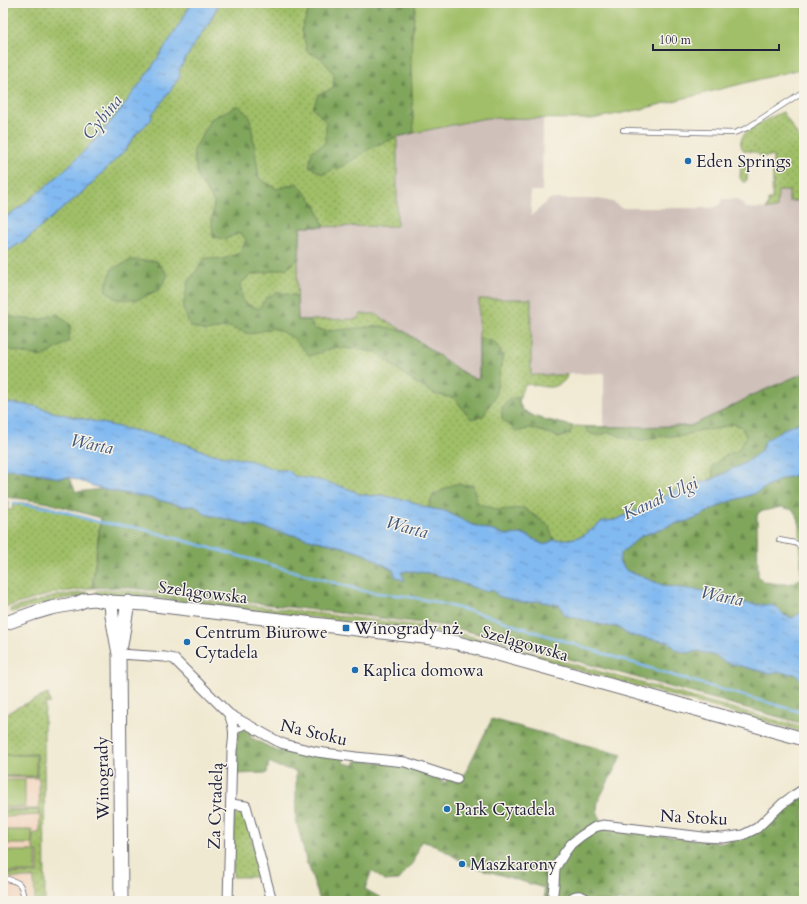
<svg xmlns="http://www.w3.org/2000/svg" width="807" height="904" font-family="Cardo,serif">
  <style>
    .built { fill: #f3d4be }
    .industrial { fill: #cfc0ba }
    .grass { fill: url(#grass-dots); stroke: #617051 }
    .forest { fill: url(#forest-firs); stroke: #51644c }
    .garden { fill: #a0bf67; stroke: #617051 }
    .water { fill: url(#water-ripples); stroke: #526e96 }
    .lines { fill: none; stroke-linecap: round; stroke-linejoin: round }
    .stream { stroke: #81b9f1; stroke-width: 2.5 }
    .lane-casing { stroke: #6a6870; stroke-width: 6 }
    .street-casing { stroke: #6a6870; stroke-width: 11 }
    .secondary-casing { stroke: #6a6870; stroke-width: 15 }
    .lane { stroke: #fff; stroke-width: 4.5 }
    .street { stroke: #fff; stroke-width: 9 }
    .secondary { stroke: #fff; stroke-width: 13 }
    .poi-dot { fill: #1f6fb2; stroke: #f7f3e8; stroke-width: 1.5 }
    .labels { text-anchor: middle; stroke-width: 3; stroke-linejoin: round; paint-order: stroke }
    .poi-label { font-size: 17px; fill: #22223b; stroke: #f7f3e8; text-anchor: start }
    .street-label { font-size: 17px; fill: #22223b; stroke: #f7f3e8 }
    .water-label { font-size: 18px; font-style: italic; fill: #43577b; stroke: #f7f3e8 }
  </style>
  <defs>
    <pattern id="grass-dots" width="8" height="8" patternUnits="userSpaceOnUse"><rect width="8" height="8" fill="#a0bf67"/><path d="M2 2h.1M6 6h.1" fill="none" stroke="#829b56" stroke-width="1.8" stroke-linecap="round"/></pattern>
    <pattern id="forest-firs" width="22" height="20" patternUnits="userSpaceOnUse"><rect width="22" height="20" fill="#80a65c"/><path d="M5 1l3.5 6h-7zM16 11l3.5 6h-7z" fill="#68874d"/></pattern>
    <pattern id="water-ripples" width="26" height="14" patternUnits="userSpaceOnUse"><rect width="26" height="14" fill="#81b9f1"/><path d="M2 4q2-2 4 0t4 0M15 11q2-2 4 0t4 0" fill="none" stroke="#6996c4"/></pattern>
  </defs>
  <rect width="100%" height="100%" fill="#f7f3e8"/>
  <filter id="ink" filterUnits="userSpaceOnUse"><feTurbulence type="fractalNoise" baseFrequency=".025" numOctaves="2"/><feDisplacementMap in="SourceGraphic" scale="8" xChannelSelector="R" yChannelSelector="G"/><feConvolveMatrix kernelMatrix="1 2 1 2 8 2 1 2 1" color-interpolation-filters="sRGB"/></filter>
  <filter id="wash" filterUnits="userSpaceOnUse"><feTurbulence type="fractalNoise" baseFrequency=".012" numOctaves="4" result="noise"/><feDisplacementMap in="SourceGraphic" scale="16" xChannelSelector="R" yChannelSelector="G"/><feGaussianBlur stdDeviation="0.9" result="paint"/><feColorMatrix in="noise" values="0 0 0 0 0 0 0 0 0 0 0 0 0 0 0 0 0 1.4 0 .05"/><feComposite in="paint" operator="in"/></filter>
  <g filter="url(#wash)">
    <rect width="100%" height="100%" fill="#f0e9d1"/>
    <!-- built -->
    <path class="built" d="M39 746 40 833 33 834V848L40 853 45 901H3V753Z"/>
    <!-- industrial -->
    <path class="industrial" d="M486 118H543L542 191H530L531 216 550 199H599L613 202 621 208H709L716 207 720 204 723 199H738L746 208 777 209 778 191H789V201H804V373L753 395 725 410 690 426 604 427V373L575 374 572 373H569L567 375H531L530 299H479V379H475L462 372 404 331 357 319 298 320 297 279 301 227 396 226 397 137Z"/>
    <!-- grass -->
    <g class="grass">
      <path d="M3 3H192C165 49 136 93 101 133 85 151 67 168 49 184 34 196 19 209 3 219Z"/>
      <path d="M219 3H416L412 35 411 68 414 133 397 137V226L301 227 297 279 298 320 357 319 361 314H375L404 331 462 372 475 379H479V299H531V375H567C566 383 555 388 547 387 539 387 533 383 525 385L521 392 519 403 523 410 536 417 572 426 604 427 690 426 725 410 753 395 804 373V421L713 479 681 488 643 508 615 520 603 521 583 536 544 545 428 508 410 501 380 495 372 496 359 494 352 490 294 476 285 470H277L252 461 208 453 191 446 167 438 53 412 35 406 18 404 3 403V254L25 240 85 190 126 149 137 133 151 120 152 114 165 98 179 76V70L195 43 209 23Z"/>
      <path d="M783 112 804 146V201H789V191H778L777 209H766L768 205V200H772L773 156C769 156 765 157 761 156 758 155 756 152 753 152 747 151 742 152 741 145 740 142 741 139 743 136 748 128 773 116 783 112Z"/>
      <path d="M741 157 745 159 748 163 747 180 745 182H743L740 178Z"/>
      <path d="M3 501H8L9 503 7 510H12L14 502 42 505 55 508 100 522 92 588 55 593 10 606 3 607Z"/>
      <path d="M800 526 804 527V577H801Z"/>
      <path d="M108 590H122L429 627 450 631 489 641 804 728V732L448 634 122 594 96 595V591Z"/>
      <path d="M87 592 88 596 62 599 20 610 11 612 10 609 56 596Z"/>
      <path d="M48 694 50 703 45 704 44 729 45 901H35L34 878H12L3 876V874L38 873V852L33 849V834L40 832 39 778 3 777H37V754L3 755V716L16 708Z"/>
      <path d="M3 809H39V810L3 812Z"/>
      <path d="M236 814H238L245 815 262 877H233L234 816Z"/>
    </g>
    <!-- forest -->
    <g class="forest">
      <path d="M311 3H416L412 35 411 68 414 133 397 137 371 148 343 166 322 174 309 166 312 151 325 143 326 122 313 108 318 95 333 88 334 74 320 57 307 52 302 28Z"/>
      <path d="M238 105 250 117 259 178 277 189 297 183 316 205 324 227H301L299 258 288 268 251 275 240 284 243 302 259 309 266 298 278 292 297 296 298 320H309L315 329 329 331 380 326 404 331 462 372 475 379 479 378V338L494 342 503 355 495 397 483 416 471 419 454 398 434 394 411 380 376 352 336 347 310 356 292 337 274 328 250 334 228 327 206 331 190 326 183 308 188 282 205 258 223 259 240 253 246 240 241 233 224 239 213 237 212 220 214 202 198 178 193 152 211 119Z"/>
      <path d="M131 260 156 261 168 275 160 289 137 300 117 299 105 290 112 269Z"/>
      <path d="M3 314 17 318 38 320 57 314 71 325 68 342 42 357 14 351 3 348Z"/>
      <path d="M804 373V421L765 441 761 451 745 463 713 479 712 466 724 456 738 450 746 437 742 427 733 424 716 429 701 430 682 436H662L645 440 626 439 610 432C601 436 589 438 585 427H604L690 426 725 410 753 395Z"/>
      <path d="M519 397C519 402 519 406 522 409 529 418 560 423 572 426L570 434 559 438 551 434 530 428 517 432 502 419V408L509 399Z"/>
      <path d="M13 469 42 474 59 478 69 477 76 492 102 489 150 498 183 506H196L205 514 343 547 367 555 393 570 396 577 404 580 400 572 413 571 435 574 484 591 493 590 525 603 537 601 560 605 564 615 607 626 618 627 628 635 669 642 677 650 686 653 698 651 716 656 725 662 768 673 778 672 796 674 802 680H804V724L490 637 451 627 430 624 122 587 92 588 101 518C85 514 71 509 56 505 39 500 21 499 3 497V470Z"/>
      <path d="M804 473V527L800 526 798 518 793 510 781 507 759 512 757 516 758 576 764 582C777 583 792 588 801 577H804V611L792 618 784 615 775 606 724 601 704 591 665 586 627 571 619 562 620 553 641 536 674 524 692 520 725 503 756 493 781 479Z"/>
      <path d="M454 484 473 485 477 503 498 510 524 508 549 526 554 540 544 545 525 534 506 535 470 524 445 511 428 508 433 495Z"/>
      <path d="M492 719 622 755 598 801 597 811 601 822 596 830 606 829 723 843 737 838 804 792V901H545L544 888 468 865 435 845 421 841 414 861 399 880 384 881 372 870 365 889 381 898V901H320L308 864H307L296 819V771L279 767 269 762 267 773 235 774C235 765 234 737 240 731 242 730 244 729 246 728L253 731 250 737 279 752 282 746 344 758 343 763 354 765 356 760 396 764 428 774 429 778 433 779 436 776 441 777 440 781 445 783 447 779 459 782 461 777H463Z"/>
    </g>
    <!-- garden -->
    <g class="garden">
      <path d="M416 3H804V68L638 110 592 119 486 118 414 133 411 68 412 35Z"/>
      <rect x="3" y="755" width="33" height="21"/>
      <rect x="3" y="780" width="22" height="27"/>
      <path d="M39 810V815L3 817V812Z"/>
      <rect x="7" y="830" width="25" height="14"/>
      <rect x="3" y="851" width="33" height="21"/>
    </g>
    <!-- water -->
    <g class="water">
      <path d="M192 3H219L209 23 195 43 179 70 180 76 165 98 152 114V118L151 120 137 133 126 149 85 190 25 240 3 254V219C19 209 34 196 49 184 67 168 85 151 101 133 136 93 165 49 192 3Z"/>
      <path d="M3 403 18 404 35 406 53 412 167 438 191 446 208 453 252 461 277 470H285L290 471 294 476 323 481 352 490 359 494 372 496 380 495 410 501 428 508 445 511 470 524 506 535 525 534 544 545 554 540 570 539 583 536 603 521 615 520 643 508 681 488 713 479 745 463 761 451 765 441 784 429 804 421V473L781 479 756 493 725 503 692 520 674 524 641 536 621 553 619 562 627 571 665 586 704 591 724 601 775 606 784 615 792 618 804 611V680H802L795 674 778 672 768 673 725 662 716 656 698 651 686 653 677 650 669 642 628 635 618 627 607 626 564 615 560 605 537 601 525 603 498 596 493 590 484 591 435 574 413 571 401 572 405 581 396 577 393 570 367 555 343 547 205 514 196 506H183L150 498 102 489 69 477 59 478 42 474 13 469 3 470Z"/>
    </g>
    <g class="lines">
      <!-- stream -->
      <g class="stream">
        <path d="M3 502 8 503"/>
        <path d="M14 503 51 508 66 512 87 519 103 523 139 528 364 591 378 593 405 596 431 601 489 616 522 628H526L529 630 675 676 804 713"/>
      </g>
    </g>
  </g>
  <g filter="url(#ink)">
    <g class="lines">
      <!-- lane casing -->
      <g class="lane-casing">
        <g id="lane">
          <path d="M623 130 734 133 747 128 804 91"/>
          <path d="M779 540 795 543 804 548"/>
          <path d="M234 734 239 729 247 725"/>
          <path d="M3 878C21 882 22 883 24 901"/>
        </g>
      </g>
      <!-- street casing -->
      <g class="street-casing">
        <g id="street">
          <path d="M119 654 165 657 174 659 229 714 277 741 284 744 317 752 356 757 405 762 457 779"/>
          <path d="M231 804 246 806 272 901"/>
          <path d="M228 901 232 751C234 736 235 729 229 714"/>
          <path d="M552 901 554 885 555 868 565 852 571 844 581 836 595 827 603 825 703 837 723 838 743 835 757 828 782 804 793 796 804 789"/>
          <path d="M569 901C576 892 582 896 590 901"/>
        </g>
      </g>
      <!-- secondary casing -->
      <g class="secondary-casing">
        <g id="secondary">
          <path d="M111 602 112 616 119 654 121 901"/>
          <path d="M3 624 34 613 51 608 78 603 85 600 94 599 111 602 146 604 432 638 458 643 804 739"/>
          <path d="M121 645 128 602"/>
        </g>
      </g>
      <!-- lane -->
      <use href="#lane" class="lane"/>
      <!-- street -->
      <use href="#street" class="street"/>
      <!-- secondary -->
      <use href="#secondary" class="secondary"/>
    </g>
  </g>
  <!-- markers -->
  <g class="poi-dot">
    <circle cx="688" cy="161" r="4"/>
    <rect x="342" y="624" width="8" height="8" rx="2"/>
    <circle cx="187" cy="642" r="4"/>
    <circle cx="355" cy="670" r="4"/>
    <circle cx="447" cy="809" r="4"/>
    <circle cx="462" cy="864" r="4"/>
  </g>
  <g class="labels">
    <!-- poi labels -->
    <g class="poi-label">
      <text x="696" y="167">Eden Springs</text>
      <text x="354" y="634">Winogrady nż.</text>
      <text x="195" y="638">Centrum Biurowe<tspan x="195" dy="20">Cytadela</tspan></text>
      <text x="363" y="676">Kaplica domowa</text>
      <text x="455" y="815">Park Cytadela</text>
      <text x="470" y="870">Maszkarony</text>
    </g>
    <!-- street labels -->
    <g class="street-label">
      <text transform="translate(203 592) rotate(7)" y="6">Szelągowska</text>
      <text transform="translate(525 643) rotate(16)" y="6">Szelągowska</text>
      <text transform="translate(314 732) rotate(13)" y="6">Na Stoku</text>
      <text transform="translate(102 778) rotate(-91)" y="6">Winogrady</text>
      <text transform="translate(215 806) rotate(-88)" y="6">Za Cytadelą</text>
      <text transform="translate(694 817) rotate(3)" y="6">Na Stoku</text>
    </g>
    <!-- water labels -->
    <g class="water-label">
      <text transform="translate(102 117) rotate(-51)" y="6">Cybina</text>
      <text transform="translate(92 444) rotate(11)" y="6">Warta</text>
      <text transform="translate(660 498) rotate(-24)" y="6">Kanał Ulgi</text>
      <text transform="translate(407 527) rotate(15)" y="6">Warta</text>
      <text transform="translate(722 596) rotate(11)" y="6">Warta</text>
    </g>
  </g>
  <!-- margin -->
  <rect width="807" height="904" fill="none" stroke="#f7f3e8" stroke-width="16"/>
  <!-- scale -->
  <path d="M653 44v6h126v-6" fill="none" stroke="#22223b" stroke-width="2"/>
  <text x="659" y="44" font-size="12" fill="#22223b" stroke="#f7f3e8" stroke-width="3" paint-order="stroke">100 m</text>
</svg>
